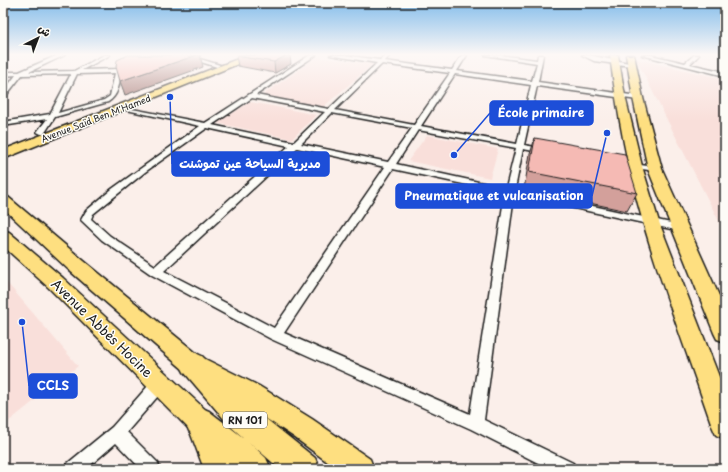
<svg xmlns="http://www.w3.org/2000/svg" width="728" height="472" font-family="'Playpen Sans','Playpen Sans Arabic',sans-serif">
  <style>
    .built { fill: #f9dfda }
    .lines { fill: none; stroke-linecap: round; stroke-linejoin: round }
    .street-casing { stroke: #1c1c1c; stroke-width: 3 }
    .primary-casing { stroke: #1c1c1c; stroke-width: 3 }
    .highway-casing { stroke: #1c1c1c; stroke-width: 3 }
    .street { fill: #fdfcf7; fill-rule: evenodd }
    .primary { fill: #fedf80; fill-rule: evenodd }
    .highway { fill: #fedf80; fill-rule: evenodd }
    .wall { fill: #d3a09b; stroke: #1c1c1c }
    .shaded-wall { fill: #ac827e; stroke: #1c1c1c }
    .building { fill: #f5bab4; stroke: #1c1c1c }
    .labels { text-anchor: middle; stroke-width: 3; stroke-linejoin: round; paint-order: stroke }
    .far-street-label { font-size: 9px; fill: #1c1c1c; stroke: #fdfcf7 }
    .shield { fill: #fdfcf7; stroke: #605f5e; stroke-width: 1 }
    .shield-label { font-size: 10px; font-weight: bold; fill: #1c1c1c }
    .near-street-label { font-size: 13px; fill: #1c1c1c; stroke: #fdfcf7 }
    .leader { fill: none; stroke: #1d4ed8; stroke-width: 1.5 }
    .callout-dot { fill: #1d4ed8; stroke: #fdfcf7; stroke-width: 1.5 }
    .callout { fill: #1d4ed8; stroke: #1d4ed8; stroke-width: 1.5 }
    .callout-label { font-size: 12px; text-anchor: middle; font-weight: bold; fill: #fff }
  </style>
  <rect width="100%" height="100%" fill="#fbefea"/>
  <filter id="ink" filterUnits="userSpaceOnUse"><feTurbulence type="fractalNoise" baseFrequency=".025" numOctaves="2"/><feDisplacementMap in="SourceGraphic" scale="8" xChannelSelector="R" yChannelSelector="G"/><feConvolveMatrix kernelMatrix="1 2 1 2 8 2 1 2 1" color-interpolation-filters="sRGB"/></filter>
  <g filter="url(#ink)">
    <!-- built -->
    <g class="built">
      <path d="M317 57 373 64 323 107 263 95Z"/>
      <path d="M636 59 725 79V233Z"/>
      <path d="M250 102 282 108 316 115 292 139 217 123Z"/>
      <path d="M427 135 498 149 490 178 408 161Z"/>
      <path d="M3 278 78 366 3 426Z"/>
    </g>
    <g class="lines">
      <!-- street casing -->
      <g class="street-casing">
        <g id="street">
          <path d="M3 55H7L5 57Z"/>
          <path d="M58 55H65L29 72 74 71 104 55H110L82 70 117 69 128 65 131 67 121 72C119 84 119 95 108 102L55 117 44 134H41L37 132 47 119 3 126V122L50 114 71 74 22 75 5 97 3 98V92L16 75 3 76V72H19ZM115 73 110 96 104 100 58 113 77 74Z"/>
          <path d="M179 55H187L220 65 217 67Z"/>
          <path d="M310 55H316L256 95 329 109 377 63 330 55H344L380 60 385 55H390L385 61 452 70 462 55H467L457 71 532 81 537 63 485 55H500L537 60 538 55H543L538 82 638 96 641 98 638 100 537 86 524 145 547 149 548 151 544 153 523 149 515 189 680 225 685 228 680 231 514 195 484 420 573 463 575 469H550L471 429 271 339 152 275 102 240 81 220 86 211 112 189 200 126 122 109V107L205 123ZM382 64 450 73 414 125 335 110ZM455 74 531 85 517 144 421 126ZM252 98 325 112 294 142 212 125ZM332 113 412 128 388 162 301 144ZM207 128 289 146 155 266 110 236 91 219 93 214 145 172ZM418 130 516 148 506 188 396 164ZM297 148 385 167 274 328 164 271ZM393 169 505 193 470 414 284 333Z"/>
          <path d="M582 55H589L634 64 631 66 594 61Z"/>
          <path d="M642 55H651L685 63 694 55H699L690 64 725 72V76Z"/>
          <path d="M626 163 655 167 659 169 655 171 629 167H626Z"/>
          <path d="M160 376 165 378 167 383 165 388 127 432 158 463 160 469H141L116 443 86 469H66L68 463 112 427 155 378Z"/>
        </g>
      </g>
      <!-- primary casing -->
      <g class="primary-casing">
        <g id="primary">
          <path d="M248 55H260L3 159V150Z"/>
          <path d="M610 55H618L625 96 642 166 659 222 725 392V439L716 435 712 426C689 358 663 291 643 222 627 167 617 111 610 55Z"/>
          <path d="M626 55H634L643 98 662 169 725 309V342L717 339 714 333 648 169 633 98Z"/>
          <path d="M3 195 8 197 84 261 201 357 259 386 312 419 370 459 374 469H337L294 437 241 402 185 371 70 271 3 208Z"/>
          <path d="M3 230 9 232 63 278 208 412 232 469H204L189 429 49 288 3 246Z"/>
        </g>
      </g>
      <!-- highway casing -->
      <g class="highway-casing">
        <path id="highway" d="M193 352 202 356 250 406 315 458 320 469H280L249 442 266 458 271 469H233L189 431 185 421 189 411 199 407 209 411 245 439 230 426 184 372 180 364 184 356Z"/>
      </g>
      <!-- street -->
      <use href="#street" class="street"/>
      <!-- primary -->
      <use href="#primary" class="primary"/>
      <!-- highway -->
      <use href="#highway" class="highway"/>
    </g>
    <!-- wall -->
    <g class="wall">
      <path d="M236 56 291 64 275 73 238 66Z"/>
      <path d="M535 138 637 193 627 211 524 189 530 154Z"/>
    </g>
    <!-- shaded-wall -->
    <g class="shaded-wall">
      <path d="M197 55H200L203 67 125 95 120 81Z"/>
      <path d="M287 55H290L291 64 275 73 274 62Z"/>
    </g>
    <!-- building -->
    <g class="building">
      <path d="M128 55H197L120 81 116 67 117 60Z"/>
      <path d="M237 55H287L274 62 236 56Z"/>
      <path d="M535 138 625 154 637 193 529 172Z"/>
    </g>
  </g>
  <!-- sky -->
  <linearGradient id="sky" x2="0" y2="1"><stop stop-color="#84bdeb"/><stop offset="0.45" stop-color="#fdf8f6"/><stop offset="1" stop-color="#fdf8f6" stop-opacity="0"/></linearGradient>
  <rect width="728" height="121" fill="url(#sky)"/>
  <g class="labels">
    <!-- far-street labels -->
    <g class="far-street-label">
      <text transform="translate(96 119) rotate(-21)" y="3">Avenue Saïd Ben M'Hamed</text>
    </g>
    <!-- shield labels -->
    <rect class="shield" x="223" y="412" width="44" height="16" rx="3"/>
    <g class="shield-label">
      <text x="245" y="424">RN 101</text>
    </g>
    <!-- near-street labels -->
    <g class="near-street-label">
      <text transform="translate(102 328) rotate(44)" y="5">Avenue Abbès Hocine</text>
    </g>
  </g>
  <!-- callouts -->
  <path class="leader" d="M454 155L490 113M170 97L172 164M607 133L592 196M22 322L29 386"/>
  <g class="callout-dot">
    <circle cx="454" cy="155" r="4"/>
    <circle cx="170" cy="97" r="4"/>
    <circle cx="607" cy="133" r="4"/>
    <circle cx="22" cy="322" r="4"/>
  </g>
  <g class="callout">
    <rect x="490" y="101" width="103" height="24" rx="4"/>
    <rect x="172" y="152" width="157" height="24" rx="4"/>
    <rect x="396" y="184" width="196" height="24" rx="4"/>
    <rect x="29" y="374" width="48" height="24" rx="4"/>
  </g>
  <g class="callout-label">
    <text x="541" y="117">École primaire</text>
    <text x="250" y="168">مديرية السياحة عين تموشنت</text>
    <text x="494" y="200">Pneumatique et vulcanisation</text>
    <text x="53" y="390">CCLS</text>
  </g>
  <!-- margin -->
  <rect width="728" height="472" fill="none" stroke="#fdfcf7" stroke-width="16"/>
  <rect x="8" y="8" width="712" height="456" fill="none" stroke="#1c1c1c" stroke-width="1.5" filter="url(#ink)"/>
  <!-- north arrow -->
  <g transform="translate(38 38) rotate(42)" stroke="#fdfcf7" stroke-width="3" paint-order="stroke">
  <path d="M0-3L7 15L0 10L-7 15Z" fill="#1c1c1c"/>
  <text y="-6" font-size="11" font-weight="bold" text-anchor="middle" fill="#1c1c1c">ش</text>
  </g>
</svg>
